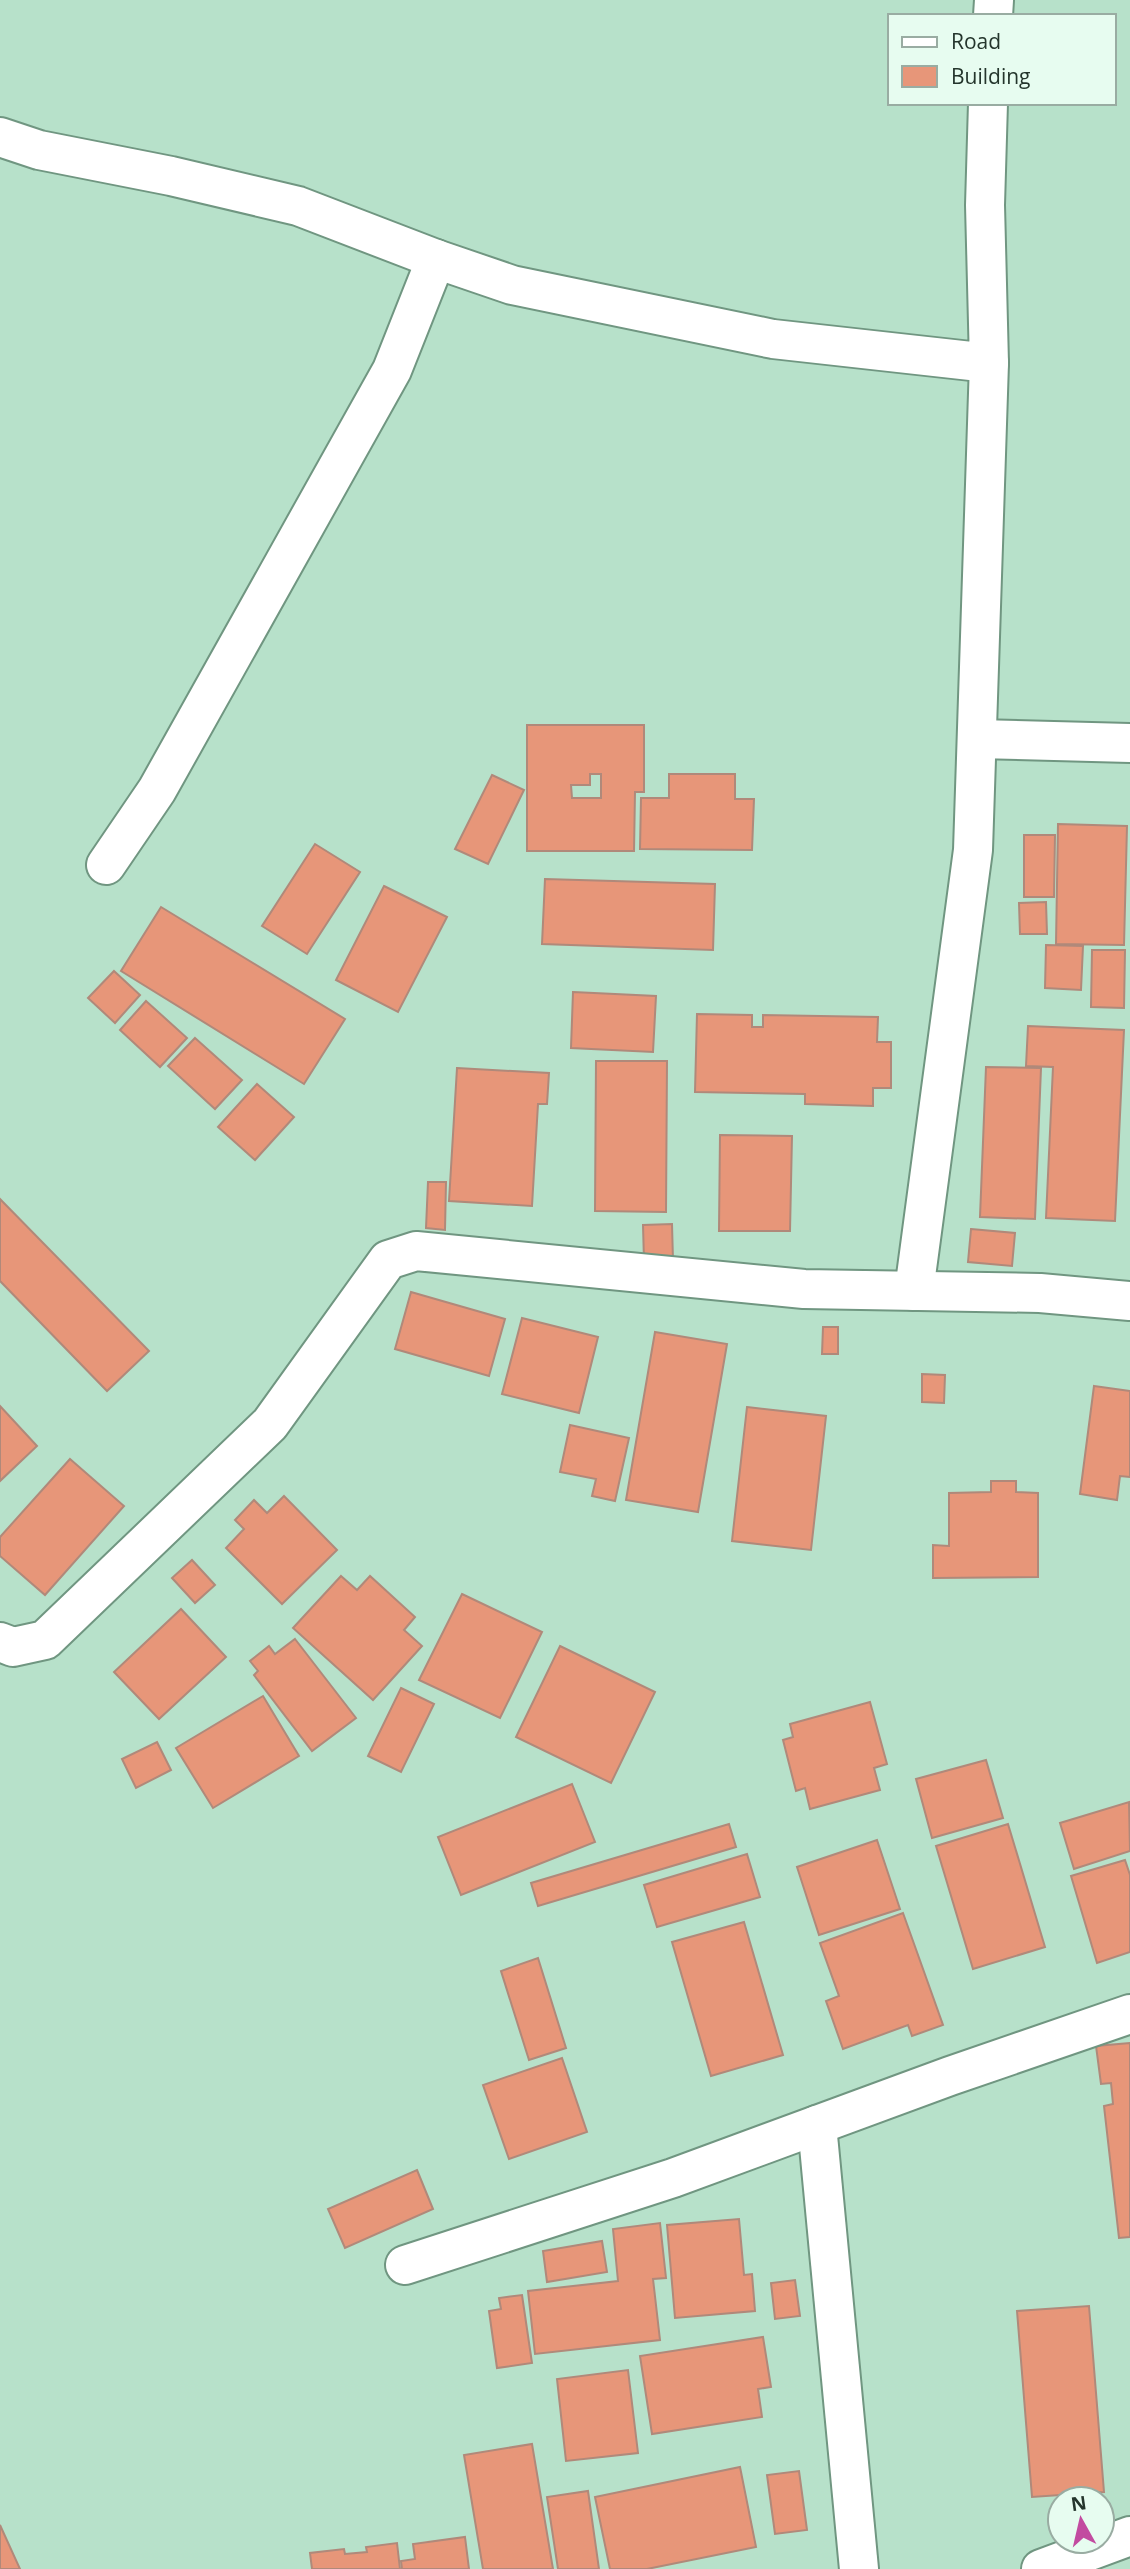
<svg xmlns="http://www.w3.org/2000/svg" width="1130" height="2569" font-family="'Open Sans',sans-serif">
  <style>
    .building { fill: #e79679; stroke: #b0897a; stroke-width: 2; fill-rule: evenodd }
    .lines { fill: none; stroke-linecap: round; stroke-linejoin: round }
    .minor-casing { stroke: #709681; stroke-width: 42 }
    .minor { stroke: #fff; stroke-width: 38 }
  </style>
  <rect width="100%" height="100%" fill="#b7e1ca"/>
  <!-- building -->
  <g class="building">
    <path d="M527 725H644V792H635L634 851H527ZM590 774H601V798H572L571 785H590Z"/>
    <path d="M669 774H735V799H754L752 850 640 849 641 798H669Z"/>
    <path d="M492 775 524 790 488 864 455 849Z"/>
    <path d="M1058 824 1127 826 1124 945 1056 944Z"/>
    <path d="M1024 835H1055L1054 897H1024Z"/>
    <path d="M315 844 360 872 307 954 262 926Z"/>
    <path d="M545 879 715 884 713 950 542 944Z"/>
    <path d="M384 886 447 917 398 1012 336 980Z"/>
    <path d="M1046 902 1047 934H1020L1019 903Z"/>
    <path d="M161 907 345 1019 304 1084 121 971Z"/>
    <path d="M1046 945 1083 946 1081 990 1045 988Z"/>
    <path d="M1092 950H1125L1124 1008 1091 1007Z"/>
    <path d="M114 971 140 995 115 1023 88 998Z"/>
    <path d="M573 992 656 996 653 1052 571 1048Z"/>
    <path d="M146 1001 187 1038 160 1067 120 1030Z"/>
    <path d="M697 1014 752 1015V1027H763V1015L878 1017 877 1042H891V1088H873V1106L805 1104V1094L695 1092Z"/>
    <path d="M1028 1026 1124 1030 1115 1221 1046 1218 1053 1067 1026 1066Z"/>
    <path d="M195 1038 242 1080 215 1109 168 1066Z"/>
    <path d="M596 1061H667L666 1212 595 1211Z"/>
    <path d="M986 1067 1041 1068 1035 1219 980 1217Z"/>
    <path d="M457 1068 549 1073 547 1104H538L532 1206 449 1201Z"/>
    <path d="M257 1084 294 1117 255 1160 218 1127Z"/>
    <path d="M720 1135 792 1136 790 1231H719Z"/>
    <path d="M428 1182H446L445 1230 426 1228Z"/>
    <path d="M0 1199 149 1351 107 1391 0 1281Z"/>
    <path d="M672 1224 673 1260 644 1261 643 1225Z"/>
    <path d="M971 1229 1015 1233 1012 1266 968 1262Z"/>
    <path d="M411 1292 505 1319 489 1376 395 1349Z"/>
    <path d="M522 1318 598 1337 579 1413 502 1394Z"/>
    <path d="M823 1327H838V1354H822Z"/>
    <path d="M655 1332 727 1344 698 1512 626 1500Z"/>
    <path d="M922 1374 945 1375 944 1403 922 1402Z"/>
    <path d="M1094 1386 1130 1391V1477L1120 1476 1117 1500 1080 1494Z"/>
    <path d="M0 1406 37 1446 0 1481Z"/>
    <path d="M747 1407 826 1416 811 1550 732 1541Z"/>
    <path d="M570 1425 629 1438 615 1501 592 1496 596 1479 560 1472Z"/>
    <path d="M70 1459 124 1506 45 1595 0 1556V1537Z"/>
    <path d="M991 1481H1016V1492L1038 1493V1577L933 1578V1545L949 1546V1493L991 1492Z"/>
    <path d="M284 1496 337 1550 282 1604 226 1548 244 1529 235 1520 254 1500 267 1513Z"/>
    <path d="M192 1560 215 1585 195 1603 172 1578Z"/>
    <path d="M341 1576 357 1590 370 1576 415 1617 404 1630 422 1646 373 1700 293 1628Z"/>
    <path d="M462 1594 542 1632 500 1718 419 1680Z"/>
    <path d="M181 1609 226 1657 159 1719 114 1672Z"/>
    <path d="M295 1639 356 1718 312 1751 254 1675 258 1671 250 1661 269 1646 275 1654Z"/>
    <path d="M560 1646 655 1692 611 1783 516 1737Z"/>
    <path d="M401 1688 434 1704 401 1772 368 1756Z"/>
    <path d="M263 1696 299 1756 213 1808 176 1748Z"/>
    <path d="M870 1702 887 1764 874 1768 880 1790 810 1809 805 1788 796 1791 783 1740 793 1737 790 1724Z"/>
    <path d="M157 1742 171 1770 136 1788 122 1759Z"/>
    <path d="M986 1760 1003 1818 932 1838 916 1779Z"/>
    <path d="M572 1784 595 1842 461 1895 438 1837Z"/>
    <path d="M1129 1802 1130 1851 1074 1869 1060 1823Z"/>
    <path d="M729 1824 736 1847 538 1906 531 1883Z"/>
    <path d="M1008 1824 1045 1947 973 1969 936 1846Z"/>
    <path d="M877 1840 900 1909 819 1935 797 1867Z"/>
    <path d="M747 1854 760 1897 657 1927 644 1885Z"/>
    <path d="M1125 1860 1130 1875V1952L1097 1963 1071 1876Z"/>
    <path d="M903 1913 943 2025 912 2036 908 2025 843 2049 826 2001 839 1996 820 1943Z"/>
    <path d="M744 1922 783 2055 711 2076 672 1942Z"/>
    <path d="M538 1958 566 2048 529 2060 501 1971Z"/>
    <path d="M1130 2043V2237L1119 2238 1104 2106 1113 2104 1111 2083 1101 2084 1096 2046Z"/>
    <path d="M562 2058 587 2132 509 2159 483 2085Z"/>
    <path d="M417 2170 433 2209 345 2248 328 2209Z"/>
    <path d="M739 2219 744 2275 752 2274 755 2311 675 2318 667 2225Z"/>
    <path d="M660 2223 666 2278 653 2279 660 2340 535 2354 528 2291 618 2281 613 2229Z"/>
    <path d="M602 2241 607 2272 547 2282 543 2251Z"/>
    <path d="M795 2280 800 2316 775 2319 771 2283Z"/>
    <path d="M522 2295 532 2363 497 2368 489 2311 501 2309 499 2298Z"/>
    <path d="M1089 2306 1104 2492 1032 2497 1017 2311Z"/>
    <path d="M763 2337 771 2387 758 2389 762 2417 652 2434 640 2356Z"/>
    <path d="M628 2370 638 2453 566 2461 557 2379Z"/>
    <path d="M532 2444 553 2569H483L464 2455Z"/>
    <path d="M740 2467 756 2547 647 2569H610L595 2497Z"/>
    <path d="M799 2471 807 2530 775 2534 767 2475Z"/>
    <path d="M588 2491 599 2569H558L547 2497Z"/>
    <path d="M0 2525 20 2569H0Z"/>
    <path d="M465 2537 469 2569H402L401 2561 415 2559 413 2544Z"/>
    <path d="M397 2543 400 2569H312L310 2553 344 2549 345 2554 367 2552 366 2547Z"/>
  </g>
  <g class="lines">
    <!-- minor casing -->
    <g class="minor-casing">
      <g id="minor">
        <path d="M993 16 994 0"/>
        <path d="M0 137 39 150 171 176 298 206 436 259 512 285 773 339 989 363 985 205 988 103"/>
        <path d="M977 739 1130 743"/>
        <path d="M106 865 157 790 392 370 436 259"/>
        <path d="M914 1291 973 850 989 363"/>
        <path d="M0 1642 13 1647 45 1640 270 1424 388 1260 416 1251 804 1289 1040 1293 1130 1301"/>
        <path d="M817 2125 859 2569"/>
        <path d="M405 2265 673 2178 950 2076 1130 2014"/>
        <path d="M1041 2569 1130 2536"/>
      </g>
    </g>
    <!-- minor -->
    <use href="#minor" class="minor"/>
  </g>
  <!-- legend -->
  <rect x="888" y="14" width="228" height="91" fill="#e7fcf0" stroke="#99aca2" stroke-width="2"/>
  <rect x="902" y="37" width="35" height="10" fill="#ffffff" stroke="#99aca2" stroke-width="2"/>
  <text x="951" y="49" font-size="21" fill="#24352c">Road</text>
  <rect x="902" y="66" width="35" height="21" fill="#e79679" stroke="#99aca2" stroke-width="2"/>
  <text x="951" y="84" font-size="21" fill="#24352c">Building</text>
  <!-- north arrow -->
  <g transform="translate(1081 2520) rotate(352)"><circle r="33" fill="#e7fcf0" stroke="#99aca2" stroke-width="2"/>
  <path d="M0-5L12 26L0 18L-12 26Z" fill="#c24ba0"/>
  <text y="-10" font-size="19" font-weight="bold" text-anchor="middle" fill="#24352c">N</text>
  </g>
</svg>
